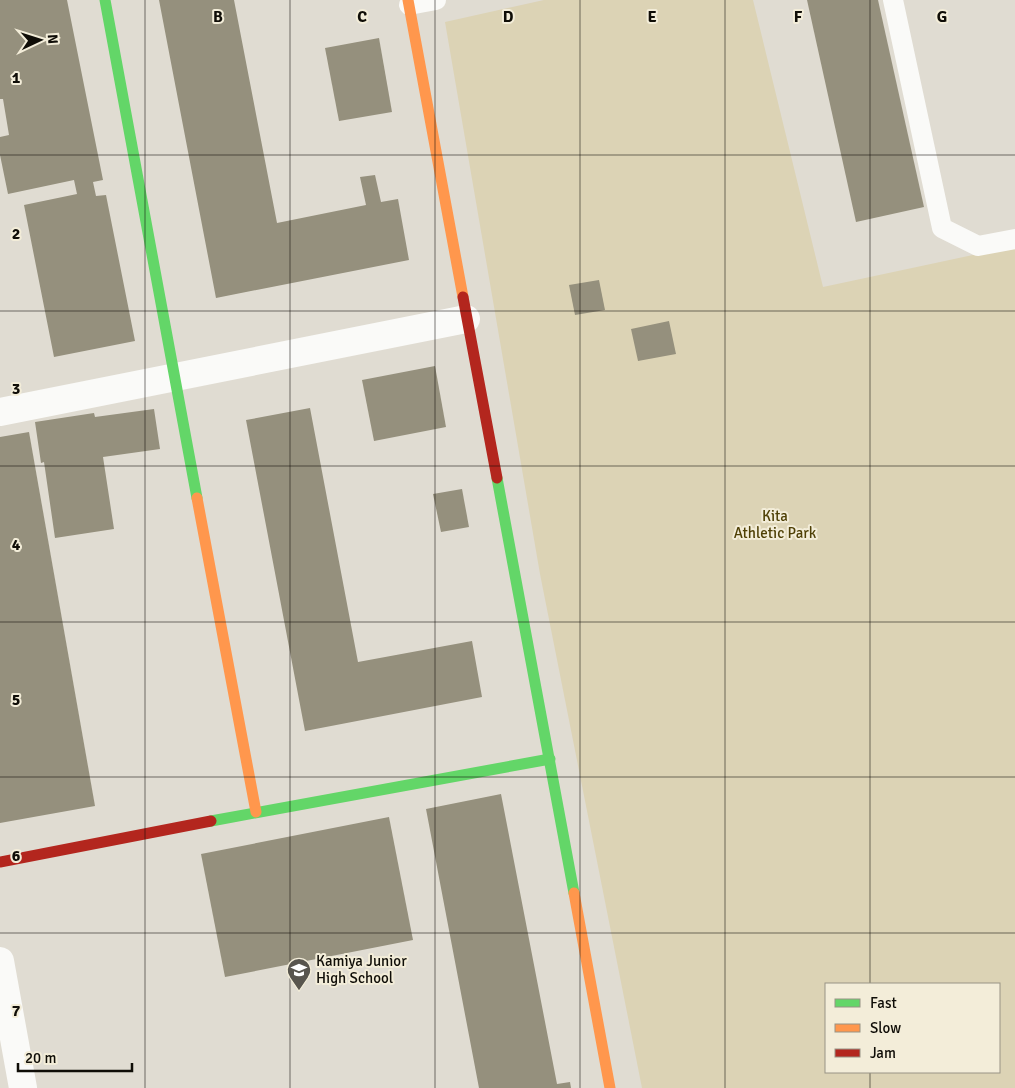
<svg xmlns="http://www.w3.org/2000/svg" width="1015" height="1088" font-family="Signika,sans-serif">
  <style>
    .green { fill: #dcd3b5; fill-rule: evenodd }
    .building { fill: #95907d }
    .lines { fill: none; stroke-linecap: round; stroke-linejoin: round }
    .lane { stroke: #fafaf8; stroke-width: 20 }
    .street { stroke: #fafaf8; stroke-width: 28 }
    .fast { stroke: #63d668; stroke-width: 11 }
    .slow { stroke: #ff974d; stroke-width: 11 }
    .jam { stroke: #b3261e; stroke-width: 11 }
    .grid { fill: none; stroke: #0f0d07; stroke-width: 1; stroke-opacity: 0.55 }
    .labels { text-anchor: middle; stroke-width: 4; stroke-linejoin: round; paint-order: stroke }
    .park-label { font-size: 15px; fill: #4f4006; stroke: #f3edd9 }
    .poi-label { font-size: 15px; fill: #0f0d07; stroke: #f3edd9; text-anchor: start }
    .grid-label { font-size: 16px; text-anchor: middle; font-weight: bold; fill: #0f0d07; stroke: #f3edd9; stroke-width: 4; stroke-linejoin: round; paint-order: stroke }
  </style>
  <rect width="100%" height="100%" fill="#e0dcd2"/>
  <!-- green -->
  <path class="green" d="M544 0H753L823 287 1015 246V1088H642L540 574 445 22ZM826 984H999V1072H826Z"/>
  <!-- building -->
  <g class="building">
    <path d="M0 0H67L103 180 93 182 96 196 106 195 135 341 54 357 24 205 77 194 74 180 8 194 0 155V137L9 135 3 99H0Z"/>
    <path d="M159 0H234L277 223 366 205 360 177 375 175 381 202 398 199 409 260 216 298Z"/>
    <path d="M807 0H878L924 207 856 222Z"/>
    <path d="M379 38 392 112 339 121 325 48Z"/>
    <path d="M599 280 605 310 575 315 569 285Z"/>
    <path d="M669 321 676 354 638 361 631 329Z"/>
    <path d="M435 366 446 427 374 441 362 380Z"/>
    <path d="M310 408 358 662 472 641 482 697 305 731 246 420Z"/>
    <path d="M154 409 160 449 103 457 114 529 55 538 44 462 41 463 35 422 94 413 95 417Z"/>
    <path d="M29 432 95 806 0 823V437Z"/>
    <path d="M462 489 469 527 441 532 433 494Z"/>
    <path d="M501 794 557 1084 570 1082 571 1088H479L426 809Z"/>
    <path d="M389 817 413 940 225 977 201 854Z"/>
  </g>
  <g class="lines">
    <!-- lane -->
    <g class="lane">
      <path d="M893 0 942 228 978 246 1015 239"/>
      <path d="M409 5 436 0"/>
    </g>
    <!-- street -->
    <g class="street">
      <path d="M0 412 466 319"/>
      <path d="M0 961 23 1088"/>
    </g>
    <!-- fast -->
    <g class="fast">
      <path d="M105 0 197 498"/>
      <path d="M497 478 574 893"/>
      <path d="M211 821 550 759"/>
    </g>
    <!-- slow -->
    <g class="slow">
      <path d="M408 0 463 297"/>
      <path d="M197 498 256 812"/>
      <path d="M574 893 610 1088"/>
    </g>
    <!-- jam -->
    <g class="jam">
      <path d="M463 297 497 478"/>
      <path d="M0 862 211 821"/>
    </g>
  </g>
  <!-- grid -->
  <path class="grid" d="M145 0V1088M290 0V1088M435 0V1088M580 0V1088M725 0V1088M870 0V984M0 155H1015M0 311H1015M0 466H1015M0 622H1015M0 777H1015M0 933H1015M870 1072V1088"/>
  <!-- icons -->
  <defs>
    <g id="school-pin" transform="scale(1.25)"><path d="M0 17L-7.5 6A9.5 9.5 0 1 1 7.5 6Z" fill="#58554e" stroke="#f3edd9"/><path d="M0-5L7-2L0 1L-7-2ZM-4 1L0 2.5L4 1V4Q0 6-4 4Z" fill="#fff"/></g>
  </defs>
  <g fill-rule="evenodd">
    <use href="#school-pin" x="299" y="970"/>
  </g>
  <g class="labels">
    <!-- park labels -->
    <g class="park-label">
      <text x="775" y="521">Kita<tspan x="775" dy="17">Athletic Park</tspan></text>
    </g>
    <!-- poi labels -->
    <g class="poi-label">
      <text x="316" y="966">Kamiya Junior<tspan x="316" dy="17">High School</tspan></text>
    </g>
  </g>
  <g class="grid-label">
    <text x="218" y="22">B</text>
    <text x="362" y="22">C</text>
    <text x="508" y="22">D</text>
    <text x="652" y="22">E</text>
    <text x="798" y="22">F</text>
    <text x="942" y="22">G</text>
    <text x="16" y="83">1</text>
    <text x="16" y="239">2</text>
    <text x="16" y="394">3</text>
    <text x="16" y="550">4</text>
    <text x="16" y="705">5</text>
    <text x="16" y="861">6</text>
    <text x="16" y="1016">7</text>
  </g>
  <!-- legend -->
  <rect x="825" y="983" width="175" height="90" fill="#f3edd9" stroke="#989385"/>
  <rect x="835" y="999" width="25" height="8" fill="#63d668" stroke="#989385"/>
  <text x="870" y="1008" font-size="15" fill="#0f0d07">Fast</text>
  <rect x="835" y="1024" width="25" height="8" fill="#ff974d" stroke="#989385"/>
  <text x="870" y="1033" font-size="15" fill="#0f0d07">Slow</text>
  <rect x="835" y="1049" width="25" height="8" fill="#b3261e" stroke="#989385"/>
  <text x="870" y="1058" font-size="15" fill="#0f0d07">Jam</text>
  <!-- north arrow -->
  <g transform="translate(40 40) rotate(86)" stroke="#f3edd9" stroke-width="4" paint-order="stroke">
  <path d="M0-4L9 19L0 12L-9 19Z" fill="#0f0d07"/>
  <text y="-8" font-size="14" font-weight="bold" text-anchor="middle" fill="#0f0d07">N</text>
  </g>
  <!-- scale -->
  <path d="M18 1063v8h114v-8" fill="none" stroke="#0f0d07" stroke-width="2.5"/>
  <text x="25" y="1063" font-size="15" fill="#0f0d07" stroke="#f3edd9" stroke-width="4" paint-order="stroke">20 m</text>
</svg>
